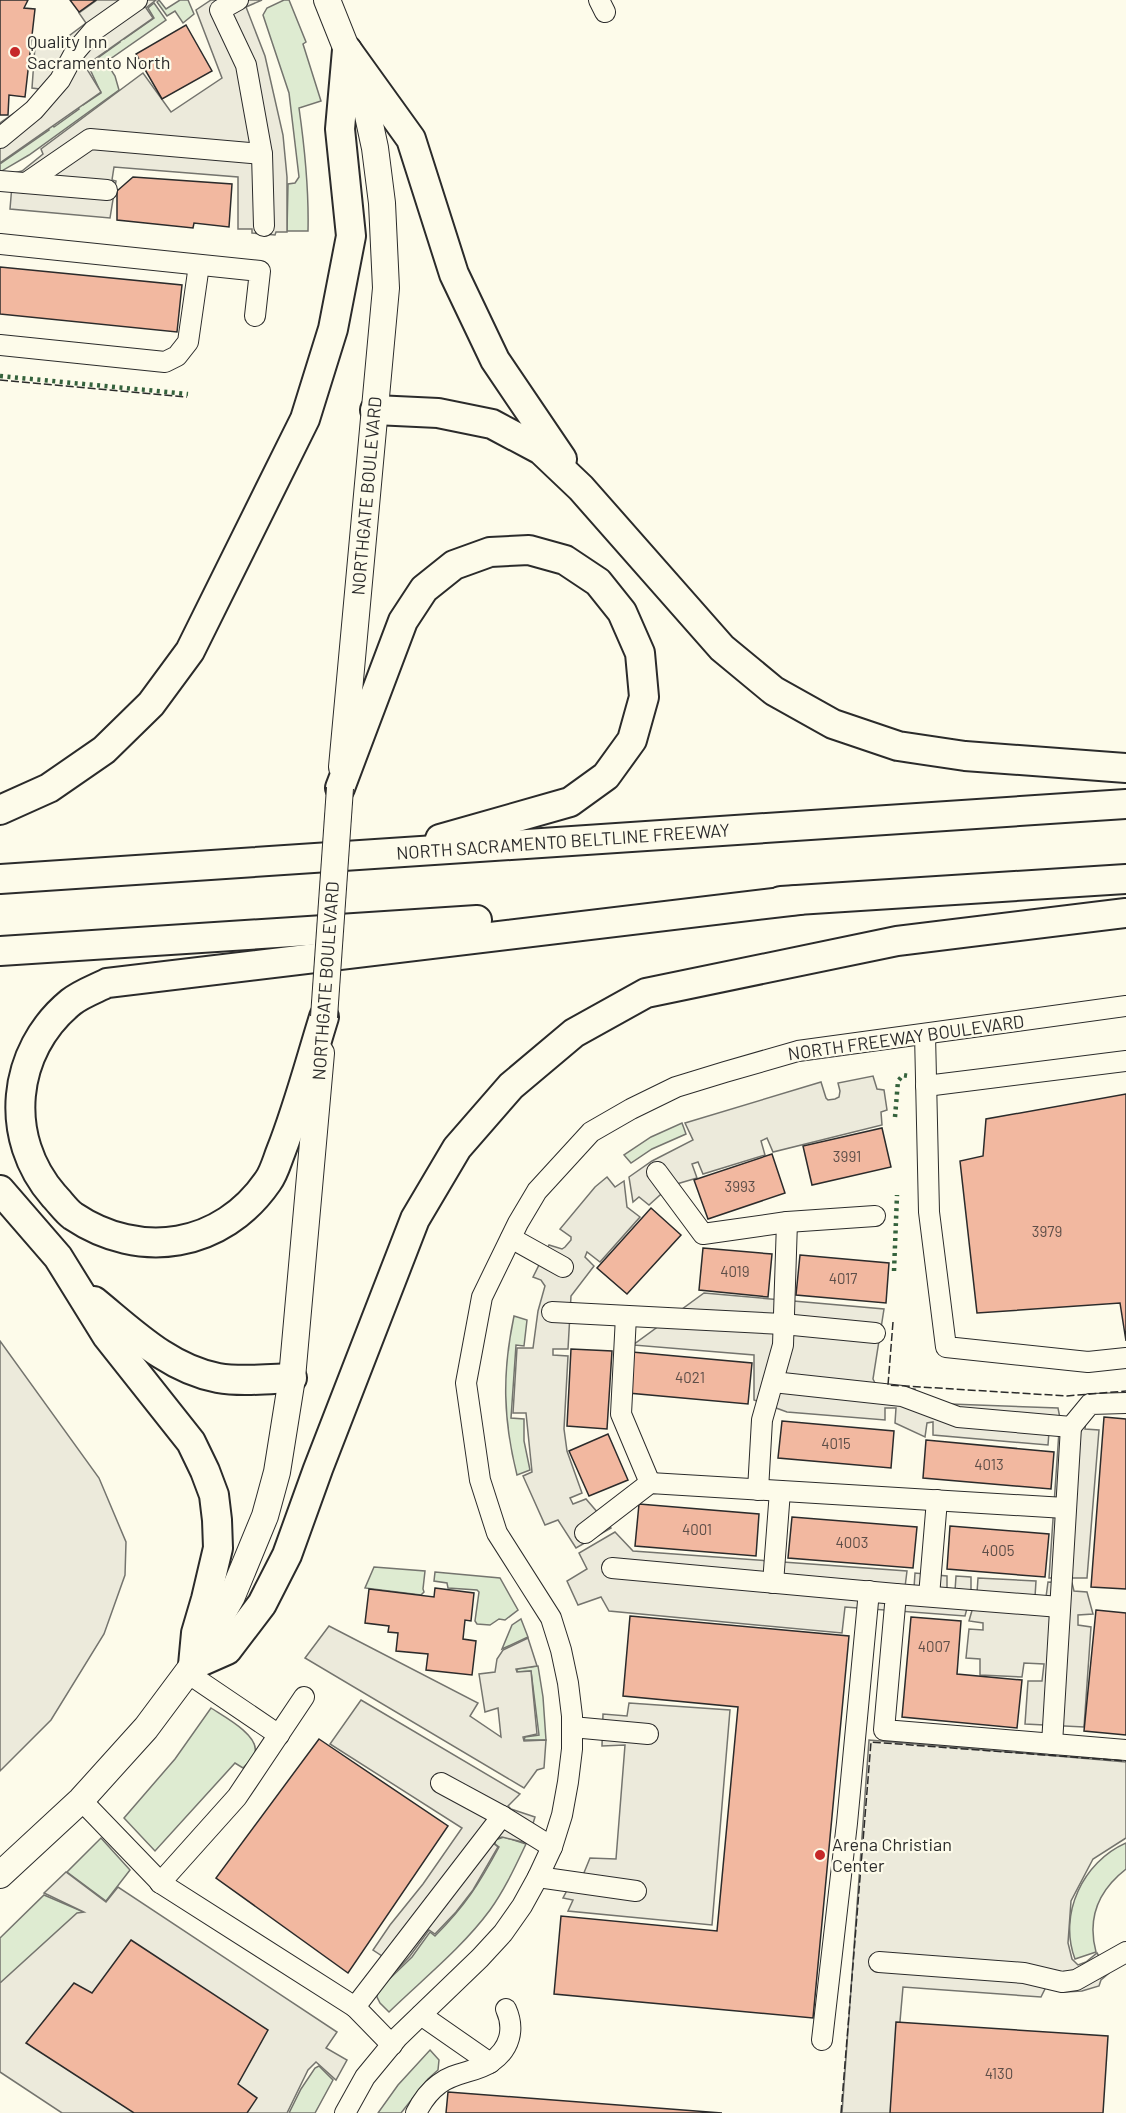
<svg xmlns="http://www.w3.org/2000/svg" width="1126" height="2113" font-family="Barlow,sans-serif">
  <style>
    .green { fill: #deebd1; stroke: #74746e; stroke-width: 1.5 }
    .parking { fill: #eceadb; stroke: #74746e; stroke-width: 1.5 }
    .building { fill: #f2b8a0; stroke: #2b2b2b; stroke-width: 1.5 }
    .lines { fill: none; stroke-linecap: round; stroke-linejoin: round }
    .minor-casing { stroke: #2b2b2b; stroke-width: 22 }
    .major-casing { stroke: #2b2b2b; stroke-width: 28 }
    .highway-casing { stroke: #2b2b2b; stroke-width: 32 }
    .minor { stroke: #fdfbea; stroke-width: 20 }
    .major { stroke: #fdfbea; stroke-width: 26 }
    .highway { stroke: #fdfbea; stroke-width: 28 }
    .major-bridge-casing { stroke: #2b2b2b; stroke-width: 28; stroke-linecap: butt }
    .major-bridge { stroke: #fdfbea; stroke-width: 26 }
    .hedge { stroke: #34623c; stroke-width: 4.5; stroke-dasharray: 3 4.5; stroke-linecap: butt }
    .fence { stroke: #2b2b2b; stroke-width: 1.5; stroke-dasharray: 8 3; stroke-linecap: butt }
    .poi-dot { fill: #c62828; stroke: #fdfbea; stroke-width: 2 }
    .labels { text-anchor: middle; stroke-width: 4.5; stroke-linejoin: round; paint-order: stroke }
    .number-label { font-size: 15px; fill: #5d4e48 }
    .poi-label { font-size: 18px; fill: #2b2b2b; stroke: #fdfbea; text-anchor: start }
    .street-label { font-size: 18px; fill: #2b2b2b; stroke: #fdfbea }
  </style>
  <rect width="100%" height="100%" fill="#fdfbea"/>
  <!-- green -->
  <g class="green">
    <path d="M159 0 166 9 180 0H188L194 14 183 23 175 11 167 16 157 2Z"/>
    <path d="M284 0H289L306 42 303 44 321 101 299 108C305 150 309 188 308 231H287L288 184 295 183 299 177 289 93 263 15 267 8Z"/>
    <path d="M154 3 166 20 106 62 115 76 119 90 29 155 0 172V164L49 130 43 120 47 117 54 127 79 109 72 99 76 96 83 105 101 93 88 65 120 42 114 33 117 30 124 39 154 18 148 8Z"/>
    <path d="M682 1123 686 1134 652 1149 631 1163 624 1155 651 1137Z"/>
    <path d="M514 1316 527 1320 524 1346 516 1345 511 1418 524 1419V1441L530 1470 517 1475C503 1419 502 1373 514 1316Z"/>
    <path d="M374 1567 425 1571 423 1589 424 1592 421 1595 365 1588Z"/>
    <path d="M435 1572 500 1578 518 1610 505 1620 499 1619 490 1625 477 1624 475 1621 479 1592 477 1590 448 1588 447 1583 434 1581Z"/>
    <path d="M521 1619 528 1637 502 1649 512 1625Z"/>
    <path d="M538 1666 543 1697 546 1740H524L525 1737 539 1735 531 1671 517 1672V1669Z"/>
    <path d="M211 1708C223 1716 259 1735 255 1752 253 1758 247 1764 243 1768L235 1763 155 1851 124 1818 175 1759Z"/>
    <path d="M504 1837 526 1844C515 1867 505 1889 490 1910 462 1948 423 1979 389 2012L380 2003 377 1997 378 1990 412 1957 430 1932 435 1936C465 1906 479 1884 499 1847L495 1844V1840Z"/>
    <path d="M101 1838 130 1870 106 1901 67 1872Z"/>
    <path d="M1126 1843V1869C1099 1890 1087 1918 1096 1952L1075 1959C1058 1914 1083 1862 1126 1843Z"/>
    <path d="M44 1895 86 1913 0 1991V1938Z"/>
    <path d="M430 2050 439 2060 438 2070 428 2079 401 2113H378L398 2085Z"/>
    <path d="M319 2066 333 2080 315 2113H289L301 2089 315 2068Z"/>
  </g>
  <!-- parking -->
  <g class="parking">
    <path d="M97 0H156L146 8 153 18 85 66 101 92 0 163V123L47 90 32 88 35 46 54 47 86 23 79 13Z"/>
    <path d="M211 0H262L246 7 265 56 283 135 287 177V232H276L275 235 252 233V229H238V177L114 167 112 180 116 181 110 218 10 209 13 173 22 171 43 154 41 149 143 73 171 112 222 78 196 10Z"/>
    <path d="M873 1076 877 1089 884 1090 887 1110 881 1112 882 1125 773 1152 767 1138 761 1141 765 1155 703 1174 698 1162 692 1164 697 1178 670 1186 649 1205 639 1197 633 1202 629 1177 652 1161 693 1140 685 1123 821 1082 826 1098 828 1100 835 1099 839 1097 840 1091 838 1083Z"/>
    <path d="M607 1177 615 1187 624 1181 627 1207 640 1217 600 1262 587 1252 585 1257 594 1266 571 1296 568 1349H553V1355L568 1356 564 1429 567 1451 582 1493 570 1498 573 1504 586 1499 611 1528 576 1548 558 1520 545 1525 523 1476 532 1472 526 1413H513L517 1348H533L538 1311 545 1286 541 1280 533 1277 549 1245 562 1249 565 1247 571 1240V1237L560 1229 595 1187Z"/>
    <path d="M704 1293 884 1309 873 1379 877 1387 915 1389 919 1401 923 1403 1058 1408 1060 1418 1086 1420 1085 1429 1099 1430 1087 1578H1049L1059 1431 1049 1432 1048 1445 933 1435V1422L927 1423 925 1437 895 1423 896 1408H885V1420L787 1412 754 1400V1355L633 1345Z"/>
    <path d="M0 1341 99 1478 126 1542 125 1575 104 1634 51 1720 0 1771Z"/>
    <path d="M615 1532 633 1551 907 1571 905 1587 914 1588 915 1573 947 1576V1590L955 1591 956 1576 971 1577V1593L965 1616 845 1607 842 1633 609 1611 601 1597 578 1605 567 1581 587 1569 579 1553Z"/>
    <path d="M978 1578 1036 1581 1035 1597H1046L1048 1582 1072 1583 1074 1591 1087 1592 1093 1614 1078 1615V1625L1091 1627 1084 1727 1025 1724 1028 1681H1042L1044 1664 1024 1663 1022 1677 980 1675V1659L966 1658 969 1629 983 1630V1623L969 1621 977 1593Z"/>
    <path d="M329 1626 478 1703 470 1716 501 1737 498 1708 485 1712 479 1674 495 1672 497 1659 503 1650 528 1638 537 1666 516 1669 517 1672 531 1671 537 1734 523 1737 524 1741 546 1740 544 1768 537 1770 524 1788 305 1658Z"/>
    <path d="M361 1700 520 1794 508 1806 511 1809 535 1817 527 1843 502 1837 494 1839 493 1843 498 1847 473 1890 456 1912 435 1934 429 1930 410 1956 397 1970 385 1958 373 1950 390 1925 423 1884 462 1828 330 1744Z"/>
    <path d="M629 1703 730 1710 712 1925 568 1911 573 1900 563 1898 573 1879 579 1885 590 1858 616 1859 625 1745 602 1746 603 1714 627 1716Z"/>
    <path d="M869 1740 1126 1762V1838L1093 1859 1071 1901 1068 1943 1072 1959 1078 1965 1086 1962 1097 1953 1109 1973 1101 1980 1099 1986 1082 1991 1065 1992 1046 1987 1041 1997 903 1987 892 2113H842Z"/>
    <path d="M66 1872 106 1902 118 1887 337 2032 326 2048 347 2060 336 2080 316 2062 308 2070 287 2113H62L0 2072V1983L77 1913 84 1912 44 1893Z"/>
  </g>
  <!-- building -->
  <g class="building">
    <path d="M0 0H28L24 8 35 9 25 97 9 95 8 115H0Z"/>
    <path d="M70 0H96L79 12Z"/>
    <path d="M186 25 212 71 162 99 136 54Z"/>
    <path d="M133 177 232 184 229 227 194 223 193 228 117 220V191Z"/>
    <path d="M0 267 182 285 177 332 0 314Z"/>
    <path d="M1126 1094V1341L1120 1303 977 1313 960 1161 983 1156 986 1119Z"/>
    <path d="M882 1128 891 1167 812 1185 803 1146Z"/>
    <path d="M772 1154 785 1193 708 1219 694 1180Z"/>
    <path d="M651 1208 681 1235 627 1294 597 1268Z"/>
    <path d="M703 1248 772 1254 768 1297 699 1290Z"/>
    <path d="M800 1255 889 1263 886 1303 796 1295Z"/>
    <path d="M571 1349 612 1351 607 1429 567 1426Z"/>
    <path d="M632 1352 752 1363 748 1404 628 1393Z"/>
    <path d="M1104 1417 1126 1419V1589L1091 1587Z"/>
    <path d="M782 1421 894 1431 891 1468 778 1458Z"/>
    <path d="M608 1434 628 1480 589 1496 569 1451Z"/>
    <path d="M926 1440 1054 1452 1051 1489 923 1478Z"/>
    <path d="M639 1504 759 1514 756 1556 635 1546Z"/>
    <path d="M792 1517 917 1527 913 1568 788 1558Z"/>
    <path d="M950 1526 1049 1534 1045 1577 947 1569Z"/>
    <path d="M435 1588 474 1593 471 1621 465 1620 463 1639 476 1641 472 1675 426 1670 428 1654 396 1651 398 1633 388 1632 389 1626 365 1623 369 1589 434 1597Z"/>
    <path d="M1096 1610 1126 1613V1735L1084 1731Z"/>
    <path d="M630 1616 849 1636 813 2018 554 1994 561 1916 717 1931 738 1707 623 1696Z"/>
    <path d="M911 1617 961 1621 957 1674 1022 1680 1017 1728 902 1717Z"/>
    <path d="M319 1739 448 1826 348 1973 216 1878Z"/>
    <path d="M131 1940 268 2030 238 2084 257 2098 247 2113H134L26 2043 74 1983 92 1993Z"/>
    <path d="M896 2022 1108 2036 1103 2113H890Z"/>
    <path d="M448 2092 722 2113H446Z"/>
  </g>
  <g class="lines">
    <!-- minor casing -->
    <g class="minor-casing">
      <g id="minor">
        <path d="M238 0 220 10 246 65 262 154 264 226"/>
        <path d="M599 0 605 12"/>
        <path d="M0 138 34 110 60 80 75 52 93 31 137 0"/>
        <path d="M0 181 107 190"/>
        <path d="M26 183 90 139 262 154"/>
        <path d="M0 244 260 271 255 316"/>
        <path d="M0 345 165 362 177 356 188 342 199 265"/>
        <path d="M925 1034 929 1212 946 1347 1088 1362 1126 1358"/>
        <path d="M926 1086 1126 1061"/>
        <path d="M657 1172 703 1234 787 1222 875 1216"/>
        <path d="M511 1238 563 1267"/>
        <path d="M552 1312 783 1324 875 1333"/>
        <path d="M626 1316 621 1414 650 1483"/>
        <path d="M773 1382 902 1396 958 1417 1071 1427 1090 1404 1126 1403"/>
        <path d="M758 1490 762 1420 783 1345 787 1222"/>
        <path d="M585 1533 650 1483 1065 1508"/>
        <path d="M612 1568 896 1594 884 1730 1126 1750"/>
        <path d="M773 1583 780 1491"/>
        <path d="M896 1594 1060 1607"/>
        <path d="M929 1596 937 1500"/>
        <path d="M186 1672 279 1735"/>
        <path d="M572 1727 648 1734"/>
        <path d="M1052 1744 1071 1427"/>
        <path d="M441 1783 502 1816 552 1847"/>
        <path d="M81 1800 162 1884 355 2007"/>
        <path d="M538 1877 636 1891"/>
        <path d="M160 1883 237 1797 304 1697"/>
        <path d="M879 1962 1024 1973 1062 1982 1076 1980 1126 1952"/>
        <path d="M421 2015 490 2063"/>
        <path d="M822 2040 847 1823 869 1591"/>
        <path d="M392 2045 355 2007 502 1816"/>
        <path d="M345 2113 365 2077 398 2037 480 1958 503 1933 522 1906 538 1877 552 1847 562 1815 568 1782 572 1749V1716L568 1683 561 1650 551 1618 497 1533 480 1480 466 1383 482 1297 518 1223 537 1191 591 1132 631 1109 676 1087 725 1072 798 1051 1126 1006"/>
        <path d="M416 2113C422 2101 428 2092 439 2084 454 2072 477 2072 491 2062 510 2049 515 2029 506 2009"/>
      </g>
    </g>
    <!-- major casing -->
    <g class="major-casing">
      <g id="major">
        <path d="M327 0 347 50 366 106 375 148 382 203 386 288 342 767"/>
        <path d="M0 1875 81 1800 146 1728 193 1665 232 1596 265 1516 277 1472 292 1378 321 1053"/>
      </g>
    </g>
    <!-- highway casing -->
    <g class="highway-casing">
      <g id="highway">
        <path d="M347 50 411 139 454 274 495 360 562 459"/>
        <path d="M375 410 438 413 492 424 541 450 581 488 722 648 774 691 833 724 898 746 965 756 1126 768"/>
        <path d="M340 788 403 621 424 589 454 565 490 552 529 550 565 560 598 582 622 612 640 653 644 697 632 740 606 776 570 802 440 839"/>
        <path d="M0 810 49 788 104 750 151 704 190 651 305 419 333 329 351 236 340 129 347 50"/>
        <path d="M0 879 1126 804"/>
        <path d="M781 901 1126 879"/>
        <path d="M0 951 477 920"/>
        <path d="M324 1017C310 1062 298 1108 281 1151 277 1161 274 1173 268 1181 222 1248 140 1261 73 1216 66 1211 60 1202 54 1196 3 1138 11 1051 71 1002 81 994 95 989 107 983L799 900"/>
        <path d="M0 1190 58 1257 107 1336 191 1442 205 1471 214 1495 217 1520 218 1548 206 1599 196 1633 193 1665 227 1650 262 1604 287 1555 318 1469 415 1219 457 1148 511 1086 574 1033 646 993 897 941 1126 913"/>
        <path d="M94 1301C132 1332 169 1369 218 1378 240 1382 269 1379 292 1378"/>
      </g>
    </g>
    <!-- minor -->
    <use href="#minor" class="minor"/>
    <!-- major -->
    <use href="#major" class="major"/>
    <!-- highway -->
    <use href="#highway" class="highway"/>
    <!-- major-bridge casing -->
    <g class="major-bridge-casing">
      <path id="major-bridge" d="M324 1017 340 788"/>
    </g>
    <!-- major-bridge -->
    <use href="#major-bridge" class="major-bridge"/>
    <!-- hedge -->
    <g class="hedge">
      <path d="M0 376 188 394"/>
      <path d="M895 1117 898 1081 903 1075 909 1076"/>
      <path d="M894 1271 897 1195"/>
    </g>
    <!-- fence -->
    <g class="fence">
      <path d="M0 380 187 397"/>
      <path d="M893 1322 888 1385 1067 1396 1126 1391"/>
      <path d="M841 2113 871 1742 1126 1761"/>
    </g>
  </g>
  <!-- markers -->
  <g class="poi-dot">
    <circle cx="15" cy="52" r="6"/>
    <circle cx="820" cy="1855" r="6"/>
  </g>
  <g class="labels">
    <!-- number labels -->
    <g class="number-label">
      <text x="847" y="1162">3991</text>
      <text x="740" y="1192">3993</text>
      <text x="1047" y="1237">3979</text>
      <text x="735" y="1277">4019</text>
      <text x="843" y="1284">4017</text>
      <text x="690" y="1383">4021</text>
      <text x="836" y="1449">4015</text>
      <text x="989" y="1470">4013</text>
      <text x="697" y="1535">4001</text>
      <text x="852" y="1548">4003</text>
      <text x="998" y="1556">4005</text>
      <text x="934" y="1652">4007</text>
      <text x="999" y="2079">4130</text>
    </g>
    <!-- poi labels -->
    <g class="poi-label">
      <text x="27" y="48">Quality Inn<tspan x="27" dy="21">Sacramento North</tspan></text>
      <text x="832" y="1851">Arena Christian<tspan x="832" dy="21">Center</tspan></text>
    </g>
    <!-- street labels -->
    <g class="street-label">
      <text transform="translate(367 496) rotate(-85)" y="6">NORTHGATE BOULEVARD</text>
      <text transform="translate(563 842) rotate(-4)" y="6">NORTH SACRAMENTO BELTLINE FREEWAY</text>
      <text transform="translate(326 981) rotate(-86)" y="6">NORTHGATE BOULEVARD</text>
      <text transform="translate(906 1038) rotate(-8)" y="6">NORTH FREEWAY BOULEVARD</text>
    </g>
  </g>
</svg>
